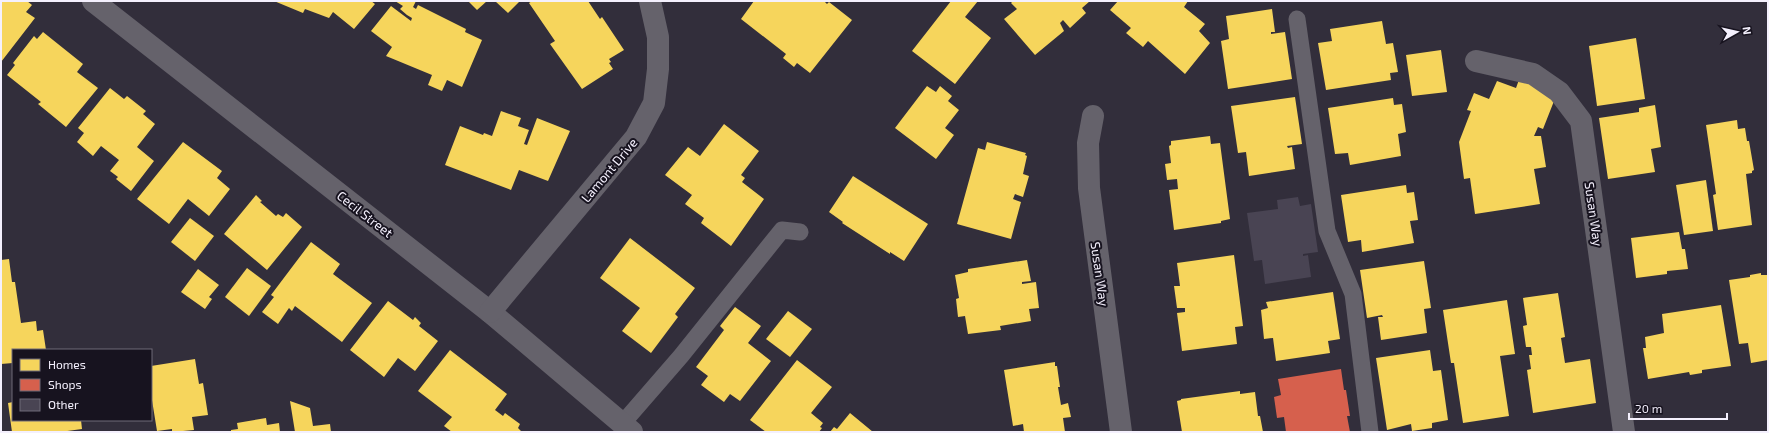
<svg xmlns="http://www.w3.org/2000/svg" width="1769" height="433" font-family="'Exo 2',sans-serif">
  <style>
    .homes { fill: #f6d55c }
    .shops { fill: #d6604d }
    .building { fill: #494453 }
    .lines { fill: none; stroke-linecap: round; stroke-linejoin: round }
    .lane { stroke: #65626b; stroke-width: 17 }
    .street { stroke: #65626b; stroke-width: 22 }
    .labels { text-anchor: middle; stroke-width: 4; stroke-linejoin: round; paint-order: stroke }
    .street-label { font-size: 13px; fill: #f4f0fd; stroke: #17131f }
  </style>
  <rect width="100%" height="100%" fill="#322e3b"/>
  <!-- homes -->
  <g class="homes">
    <path d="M1 1H27L32 5 26 12 35 18 1 62Z"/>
    <path d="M274 1H371L375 4 354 29 333 12 329 18 305 9 303 13Z"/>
    <path d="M395 1H416L413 7 416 9 418 5 466 29 465 32 482 40 462 87 447 80 442 91 428 85 432 75 386 56 392 47 371 31 391 6 411 21 412 18 407 15 400 9 403 6Z"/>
    <path d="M468 1H487L477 10Z"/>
    <path d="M495 1H520L508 13Z"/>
    <path d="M532 1H588L600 19 602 17 624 50 609 59 611 62 609 63 613 69 582 89 550 44 555 41 529 3Z"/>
    <path d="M754 1H824L827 4 829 2 852 20 810 73 797 63 794 67 783 58 786 54 741 19Z"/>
    <path d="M951 1H978L965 17 991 38 955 84 912 51Z"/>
    <path d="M1013 1H1090L1082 8 1086 13 1070 28 1063 20 1060 23 1064 31 1035 55 1004 19 1017 9 1011 3Z"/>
    <path d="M1118 1H1188L1184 7 1205 24 1199 31 1210 43 1185 74 1148 41 1143 47 1126 33 1131 28 1110 10Z"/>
    <path d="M1272 9 1275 32H1271V34L1285 32 1292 79 1228 89 1221 41 1229 39 1226 16Z"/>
    <path d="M1382 21 1386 44 1393 43 1398 72 1390 73 1391 80 1326 90 1318 43 1332 41 1330 29Z"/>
    <path d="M43 32 83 64 77 72 98 88 66 127 38 104 41 102 7 75 15 65 13 63 34 36 37 39Z"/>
    <path d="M1636 38 1645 99 1597 106 1589 46Z"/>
    <path d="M1441 50 1447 92 1412 96 1406 55Z"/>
    <path d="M1520 77 1556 96 1543 129 1538 127 1534 136H1541L1546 167 1534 169 1540 204 1475 214 1470 178 1464 179 1459 142 1471 111 1467 110 1474 93 1489 99 1497 81 1516 88Z"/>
    <path d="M927 86 936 92 940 86 952 96 948 101 959 110 945 128 954 135 936 159 895 128Z"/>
    <path d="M110 88 124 99 127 96 146 111 143 114 155 124 137 147 154 161 131 191 116 179 118 177 110 171 119 160 101 146 93 156 77 142 84 133 78 128Z"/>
    <path d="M1295 97 1302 144 1287 146 1288 148 1292 147 1295 169 1249 176 1246 152 1238 153 1231 106Z"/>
    <path d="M1393 98 1394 105 1402 104 1406 132 1398 134 1401 156 1350 165 1348 153 1335 154 1328 108Z"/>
    <path d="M1655 105 1661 147 1651 149 1655 172 1608 179 1599 118 1639 112V108Z"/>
    <path d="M501 111 521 118 518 126 529 130 524 144 527 145 537 118 570 131 548 181 519 170 511 190 445 165 460 126 483 135 484 133 492 136Z"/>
    <path d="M1737 120 1738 129 1745 128 1747 141H1749L1754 170 1752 171V173L1746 174 1752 225 1718 230 1713 195 1716 194 1706 125Z"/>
    <path d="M724 124 759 151 741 175 745 178 742 182 764 199 731 246 701 223 704 218 685 204 692 195 665 175 688 147 700 156Z"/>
    <path d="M1210 136 1211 144 1220 143 1230 219 1221 221V223L1174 230 1169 190 1178 189 1177 179 1167 180 1165 164 1171 163 1169 146 1171 145V141Z"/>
    <path d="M183 142 222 171 217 178 230 189 209 216 188 199 169 224 137 199Z"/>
    <path d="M987 142 1026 153 1025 155 1027 156 1023 174 1029 176 1023 197 1015 194 1013 199 1021 202 1011 239 957 224 978 148 985 150Z"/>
    <path d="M853 176 928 224 904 261 890 252V254L842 223 843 222 829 212Z"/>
    <path d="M1706 180 1713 231 1684 235 1676 185Z"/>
    <path d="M1406 185 1407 193 1414 192 1418 220 1410 221 1414 243 1362 252 1361 240 1348 242 1341 195Z"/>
    <path d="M256 195 262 201 260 202 276 216 278 214 283 217 286 213 302 227 267 270 224 234Z"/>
    <path d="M190 218 214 236 195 261 171 242Z"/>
    <path d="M1679 232 1682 249H1685L1688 269 1667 271V274L1636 278 1631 238Z"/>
    <path d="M630 238 695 288 675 314 678 317 651 353 622 331 640 308 600 278Z"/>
    <path d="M311 242 340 264 333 274 372 303 342 342 295 306 292 311 289 308 278 324 262 312 274 297 271 295Z"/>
    <path d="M1234 255 1243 326 1235 327 1237 344 1182 351 1177 313 1185 312V308H1177L1174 286H1180L1177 263Z"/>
    <path d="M9 259 12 282H15L21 323 36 321 37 331 43 330 46 350H13V363L1 364V260Z"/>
    <path d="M1027 260 1031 281 1022 282V284L1036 282 1039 308 1029 309 1031 321 1000 326 1001 330 968 334 965 316 958 317 956 299 959 298 955 275 968 272V269Z"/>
    <path d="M1424 261 1431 308 1424 309 1427 333 1381 340 1378 317H1383L1382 315 1367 318 1360 270Z"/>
    <path d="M247 268 271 286 249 316 225 297Z"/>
    <path d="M198 269 219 285 209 297 212 299 205 309 181 292Z"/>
    <path d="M1761 273V275H1768V360L1751 363 1748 343 1739 344 1729 280 1750 277V275Z"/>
    <path d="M1333 292 1340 339 1328 341 1330 353 1276 361 1273 338 1264 339 1261 310 1268 308 1266 302Z"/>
    <path d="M1558 293 1565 337 1561 338 1565 363 1590 359 1596 403 1533 413 1527 370 1531 369 1529 355H1532L1531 347H1526L1523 326 1527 325 1523 298Z"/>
    <path d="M1507 300 1515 354 1500 356 1509 416 1463 423 1454 363H1451L1443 310Z"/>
    <path d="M388 301 413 320 415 317 421 323 419 326 438 341 415 371 398 358 384 377 350 350Z"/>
    <path d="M1721 305 1731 366 1702 370V373L1690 375 1689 372 1648 379 1643 348H1646L1645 337 1664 333 1662 314Z"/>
    <path d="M735 307 761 326 748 343 771 361 740 401 730 394 724 402 701 385 708 376 696 367 724 330 720 326Z"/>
    <path d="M788 311 812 329 790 357 766 339Z"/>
    <path d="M450 350 507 394 495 410 503 416 505 413 520 424 518 428 521 431 520 432H452L444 426 452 417 418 391Z"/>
    <path d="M1430 350 1433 371 1441 370 1448 420 1432 423V428L1412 431 1411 424 1387 430 1376 358Z"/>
    <path d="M195 359 199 384 203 383 208 415 192 417 194 430 172 432V429L157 431 151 394V366Z"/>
    <path d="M797 360 832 387 811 413 823 423 820 427 822 428 819 432H766L750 420Z"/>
    <path d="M1055 362V366H1057L1060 387H1058L1061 405 1068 403 1071 417 1063 418 1065 432H1024L1023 424 1013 426 1004 370Z"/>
    <path d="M1240 391V394L1255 392 1258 416H1260L1263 432H1182L1177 401 1181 400V399Z"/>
    <path d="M290 401 310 408 313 426 330 424 331 432H295Z"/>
    <path d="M13 402V420H81L82 429 60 432H12L8 403Z"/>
    <path d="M850 413 873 432H830L834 427 837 429Z"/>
    <path d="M266 418 267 425 279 423 280 432H231V430L238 429 237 423Z"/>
  </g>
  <!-- shops -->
  <path class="shops" d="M1341 369 1344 390H1346L1350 416H1347L1350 432H1286L1284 417 1277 418 1274 397 1281 395 1278 379Z"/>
  <!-- building -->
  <path class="building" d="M1298 197 1300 206 1311 204 1318 252 1303 254V256L1308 255 1311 277 1265 284 1262 260 1254 261 1247 213 1278 209 1277 200Z"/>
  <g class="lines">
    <!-- lane -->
    <g class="lane">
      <path d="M1297 19 1327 231 1353 294 1370 432"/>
      <path d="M622 424 681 356 782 230 800 232"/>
    </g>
    <!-- street -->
    <g class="street">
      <path d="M93 1 490 312 632 432"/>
      <path d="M1476 61 1533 74 1559 92 1581 121 1624 432"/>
      <path d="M1093 116 1088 143 1089 188 1121 432"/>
      <path d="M490 312 636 137 654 103 658 69V37L650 1"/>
    </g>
  </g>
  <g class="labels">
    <!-- street labels -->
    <g class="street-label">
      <text transform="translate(609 170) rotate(-50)" y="5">Lamont Drive</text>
      <text transform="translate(365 214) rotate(38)" y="5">Cecil Street</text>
      <text transform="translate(1594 214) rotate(82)" y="5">Susan Way</text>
      <text transform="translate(1100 274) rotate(82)" y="5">Susan Way</text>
    </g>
  </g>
  <!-- border -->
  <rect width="1769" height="433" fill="none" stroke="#f4f0fd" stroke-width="4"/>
  <!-- legend -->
  <rect x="12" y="349" width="140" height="72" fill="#17131f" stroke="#6f6b78"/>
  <rect x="20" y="359" width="20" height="12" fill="#f6d55c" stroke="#6f6b78"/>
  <text x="48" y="369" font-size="12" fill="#f4f0fd">Homes</text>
  <rect x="20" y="379" width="20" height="12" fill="#d6604d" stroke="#6f6b78"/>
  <text x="48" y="389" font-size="12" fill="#f4f0fd">Shops</text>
  <rect x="20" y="399" width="20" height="12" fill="#494453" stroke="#6f6b78"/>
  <text x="48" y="409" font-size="12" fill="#f4f0fd">Other</text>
  <!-- north arrow -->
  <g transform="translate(1737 32) rotate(82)" stroke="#17131f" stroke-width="3" paint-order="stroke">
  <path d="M0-3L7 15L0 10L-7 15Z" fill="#f4f0fd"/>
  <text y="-6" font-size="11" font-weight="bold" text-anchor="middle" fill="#f4f0fd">N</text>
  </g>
  <!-- scale -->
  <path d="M1629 413v6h98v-6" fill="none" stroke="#f4f0fd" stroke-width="2"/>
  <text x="1635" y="413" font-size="12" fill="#f4f0fd" stroke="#17131f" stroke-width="3" paint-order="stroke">20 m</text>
</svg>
